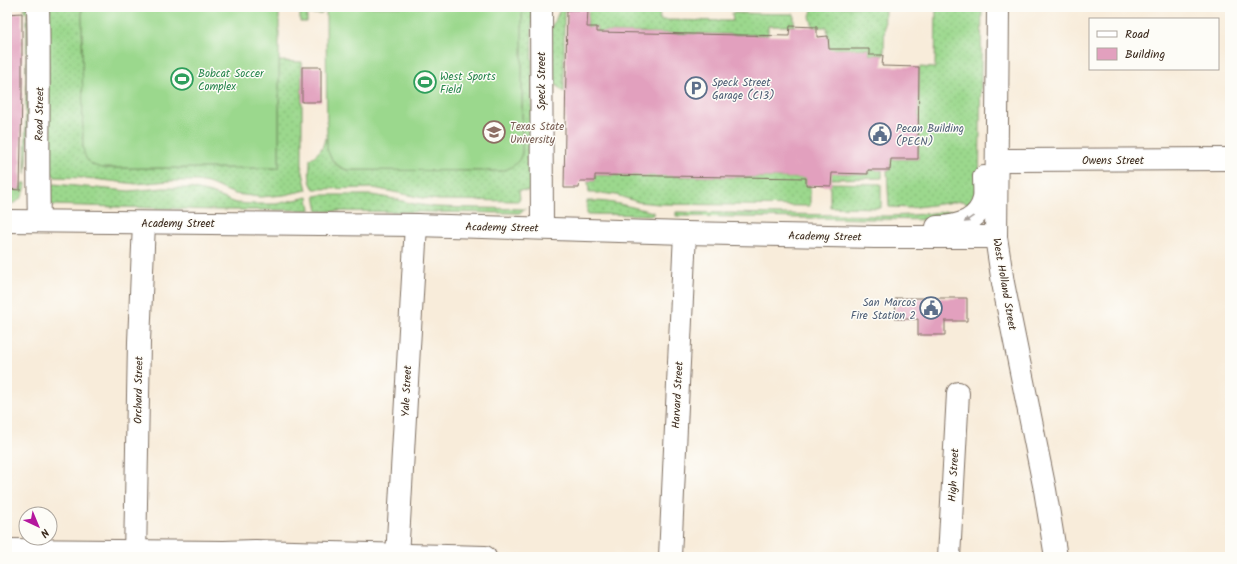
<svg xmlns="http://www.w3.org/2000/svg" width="1237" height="564" font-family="Kalam,sans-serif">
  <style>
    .grass { fill: url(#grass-dots); stroke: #6b8156 }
    .pitch { fill: #9bd88d; stroke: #6b8156 }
    .building { fill: #e2a0be }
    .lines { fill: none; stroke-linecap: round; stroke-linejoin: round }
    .minor-casing { stroke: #7d6e60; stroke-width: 24 }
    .minor { stroke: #fff; stroke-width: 22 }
    .oneway { fill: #a79f9a }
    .labels { text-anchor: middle; stroke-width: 3; stroke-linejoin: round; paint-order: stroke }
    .leisure-label { font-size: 11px; fill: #27864d; stroke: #fdfcf7; text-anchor: start }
    .street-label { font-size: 11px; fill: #3b2a1e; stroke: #fdfcf7 }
    .service-label { font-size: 11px; fill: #4e5e75; stroke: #fdfcf7; text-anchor: start }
    .education-label { font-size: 11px; fill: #785e54; stroke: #fdfcf7; text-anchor: start }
  </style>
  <defs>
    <pattern id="grass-dots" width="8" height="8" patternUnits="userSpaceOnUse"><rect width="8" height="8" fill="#9bd88d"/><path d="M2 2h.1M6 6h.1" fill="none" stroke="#86ba79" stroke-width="1.8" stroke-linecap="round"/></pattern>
  </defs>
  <rect width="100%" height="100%" fill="#fdfcf7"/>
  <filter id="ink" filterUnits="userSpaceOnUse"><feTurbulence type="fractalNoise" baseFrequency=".025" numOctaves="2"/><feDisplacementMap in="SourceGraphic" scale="8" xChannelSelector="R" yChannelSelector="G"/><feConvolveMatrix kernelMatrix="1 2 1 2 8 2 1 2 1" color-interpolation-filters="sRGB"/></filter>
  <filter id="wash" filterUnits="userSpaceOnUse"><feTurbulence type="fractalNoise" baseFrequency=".012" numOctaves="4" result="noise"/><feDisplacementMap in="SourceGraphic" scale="16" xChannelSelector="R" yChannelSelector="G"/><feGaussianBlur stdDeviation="0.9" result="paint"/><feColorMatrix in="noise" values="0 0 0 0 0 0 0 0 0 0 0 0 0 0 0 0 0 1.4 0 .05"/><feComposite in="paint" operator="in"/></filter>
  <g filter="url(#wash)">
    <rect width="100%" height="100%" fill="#f8ecda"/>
    <!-- grass -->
    <g class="grass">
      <path d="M24 7H28V146L26 174H25L27 13 24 12Z"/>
      <path d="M48 7H82L83 147C85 159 91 165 103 168H279V61L302 62V168L307 190 284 195 260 197 235 194 208 183 197 181H169L136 184 85 178 55 177 49 171Z"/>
      <path d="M300 7H322V14H307V22H300Z"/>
      <path d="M522 7H532V185L528 191 519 190 520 199 518 201 439 200 423 198 374 188 314 189C307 180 310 169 310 159 319 153 323 149 325 138L327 140C327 155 333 167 348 170L500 171C511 169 520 163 522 152Z"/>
      <path d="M561 7H571V10H565L564 18V92L557 86 551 77 546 34 555 21Z"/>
      <path d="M583 7H659L660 20 733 21 732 13 794 14V26H768V35L597 32V27H587L588 9H583Z"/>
      <path d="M813 7H885L884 55H869V49H833L832 85H842L840 173 868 174V170H882V178L831 179 825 154 828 38 827 27H813L810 16Z"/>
      <path d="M936 7H982L979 192 973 206 962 201 910 208 889 207 887 170H890L891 164 886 159H918L919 67 935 68Z"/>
      <path d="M595 175 806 178V185H810V206L659 204 638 202 616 195 601 193H589L588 181H595Z"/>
      <path d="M22 183H26C26 194 18 205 7 204V189L19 190 22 186Z"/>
      <path d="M830 183 881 184V208L830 207Z"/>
      <path d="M54 184 129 191 164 188H190L211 193 236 203 255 204H276L308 197 310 210H216L52 205 48 199 47 189Z"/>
      <path d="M321 195H372L395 199 414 204 436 207 526 209 519 213 324 211H318L315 196Z"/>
      <path d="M587 201C610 200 631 207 653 212V215L587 214Z"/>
      <path d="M960 210 966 213 935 220 676 216V212L888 216 913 215Z"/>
    </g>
    <!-- pitch -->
    <g class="pitch">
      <path d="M82 7H279V168H103C89 165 85 161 83 147Z"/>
      <path d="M326 7H522V152C520 163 511 169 500 171L348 170C336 167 330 159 327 148Z"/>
    </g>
    <g id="blocks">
      <!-- building -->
      <g class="building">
        <path d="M567 10H588L587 27H597V32L789 36 790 26 817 27V37L828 36 829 49H869V55H883L882 66 919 67 918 159H891L890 170H868V174L832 173 831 186 806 185V178L595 175V181H580L579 188H564Z"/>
        <path d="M22 13V93L20 190 7 189V14Z"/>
        <rect x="302" y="67" width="19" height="35"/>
        <path d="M896 298H967V321H945V335H918V319H895Z"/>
      </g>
    </g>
  </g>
  <g filter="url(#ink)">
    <use href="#blocks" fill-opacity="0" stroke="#7d6e60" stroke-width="1"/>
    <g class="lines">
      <!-- minor casing -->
      <g class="minor-casing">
        <g id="minor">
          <path d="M38 7C40 78 37 150 39 221"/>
          <path d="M541 7 542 228"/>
          <path d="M998 7 996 237 1003 283 1045 490 1056 557"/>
          <path d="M997 160 1230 159"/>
          <path d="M7 221 416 225 685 233 875 237H996"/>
          <path d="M937 227C957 227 979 221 984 199 985 192 984 184 984 177"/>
          <path d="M7 550 224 552 255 551 485 557"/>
          <path d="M135 557 139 342 144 223"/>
          <path d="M397 557 416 225"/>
          <path d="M670 557 685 233"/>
          <path d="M949 557 958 393"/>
        </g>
      </g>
      <!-- minor -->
      <use href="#minor" class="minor"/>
    </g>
    <!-- one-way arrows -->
    <defs><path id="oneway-solid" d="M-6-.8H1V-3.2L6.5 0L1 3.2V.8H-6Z"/></defs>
    <use class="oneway" href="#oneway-solid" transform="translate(969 219) rotate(145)"/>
  </g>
  <!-- icons -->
  <defs>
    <g id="stadium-ring" transform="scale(1.15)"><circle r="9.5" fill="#fdfcf7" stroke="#2e9e5b" stroke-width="1.5"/><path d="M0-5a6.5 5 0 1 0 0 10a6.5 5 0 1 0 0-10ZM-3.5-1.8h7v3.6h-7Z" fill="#2e9e5b"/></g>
    <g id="parking-ring" transform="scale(1.15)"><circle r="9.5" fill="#fdfcf7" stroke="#5c6f8a" stroke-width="1.5"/><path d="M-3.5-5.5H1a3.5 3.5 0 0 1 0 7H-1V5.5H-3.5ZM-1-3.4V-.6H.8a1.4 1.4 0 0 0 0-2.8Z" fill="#5c6f8a"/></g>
    <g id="university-ring" transform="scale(1.15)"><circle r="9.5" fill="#fdfcf7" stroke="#8d6e63" stroke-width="1.5"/><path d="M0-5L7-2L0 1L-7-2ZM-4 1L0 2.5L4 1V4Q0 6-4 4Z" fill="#8d6e63"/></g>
    <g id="civic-ring" transform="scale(1.15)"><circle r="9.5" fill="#fdfcf7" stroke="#5c6f8a" stroke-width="1.5"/><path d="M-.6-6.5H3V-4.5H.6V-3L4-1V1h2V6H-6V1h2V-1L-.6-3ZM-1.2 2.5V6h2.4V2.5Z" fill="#5c6f8a"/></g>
  </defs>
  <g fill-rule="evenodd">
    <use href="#stadium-ring" x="182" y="79"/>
    <use href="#stadium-ring" x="425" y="82"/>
    <use href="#parking-ring" x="696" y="88"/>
    <use href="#university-ring" x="494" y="132"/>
    <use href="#civic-ring" x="880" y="134"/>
    <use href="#civic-ring" x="931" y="308"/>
  </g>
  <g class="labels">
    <!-- leisure labels -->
    <g class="leisure-label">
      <text x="198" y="77">Bobcat Soccer<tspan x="198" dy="13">Complex</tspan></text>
      <text x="440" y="80">West Sports<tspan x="440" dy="13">Field</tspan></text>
    </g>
    <!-- street labels -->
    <g class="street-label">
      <text transform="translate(541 81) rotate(-90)" y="4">Speck Street</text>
      <text transform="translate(39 114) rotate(-89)" y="4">Read Street</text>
      <text x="1113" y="164">Owens Street</text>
      <text x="178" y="227">Academy Street</text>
      <text transform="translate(502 227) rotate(1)" y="4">Academy Street</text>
      <text transform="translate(825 236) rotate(1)" y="4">Academy Street</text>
      <text transform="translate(1005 284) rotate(80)" y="4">West Holland Street</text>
      <text transform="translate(138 390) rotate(-89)" y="4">Orchard Street</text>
      <text transform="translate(406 391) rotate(-87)" y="4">Yale Street</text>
      <text transform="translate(677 395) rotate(-87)" y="4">Harvard Street</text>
      <text transform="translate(953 475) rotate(-87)" y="4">High Street</text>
    </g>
    <!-- service labels -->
    <g class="service-label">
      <text x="712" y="86">Speck Street<tspan x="712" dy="13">Garage (C13)</tspan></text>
      <text x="896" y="132">Pecan Building<tspan x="896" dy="13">(PECN)</tspan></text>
      <text x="916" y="306" text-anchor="end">San Marcos<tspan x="916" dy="13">Fire Station 2</tspan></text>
    </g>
    <!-- education labels -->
    <g class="education-label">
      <text x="510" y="130">Texas State<tspan x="510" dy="13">University</tspan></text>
    </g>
  </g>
  <!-- margin -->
  <rect width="1237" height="564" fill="none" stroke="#fdfcf7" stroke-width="24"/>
  <!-- legend -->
  <rect x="1089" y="18" width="130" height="52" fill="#fdfcf7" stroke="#afa8a0"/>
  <rect x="1097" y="31" width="20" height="6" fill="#ffffff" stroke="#afa8a0"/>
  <text x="1125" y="38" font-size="12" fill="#3b2a1e">Road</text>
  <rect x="1097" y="48" width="20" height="12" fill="#e2a0be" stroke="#afa8a0"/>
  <text x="1125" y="58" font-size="12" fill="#3b2a1e">Building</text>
  <!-- north arrow -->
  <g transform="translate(38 526) rotate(136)"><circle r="19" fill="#fdfcf7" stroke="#afa8a0"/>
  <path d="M0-3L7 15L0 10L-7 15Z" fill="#b5179e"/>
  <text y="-6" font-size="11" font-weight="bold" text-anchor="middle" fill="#3b2a1e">N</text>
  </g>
</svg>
